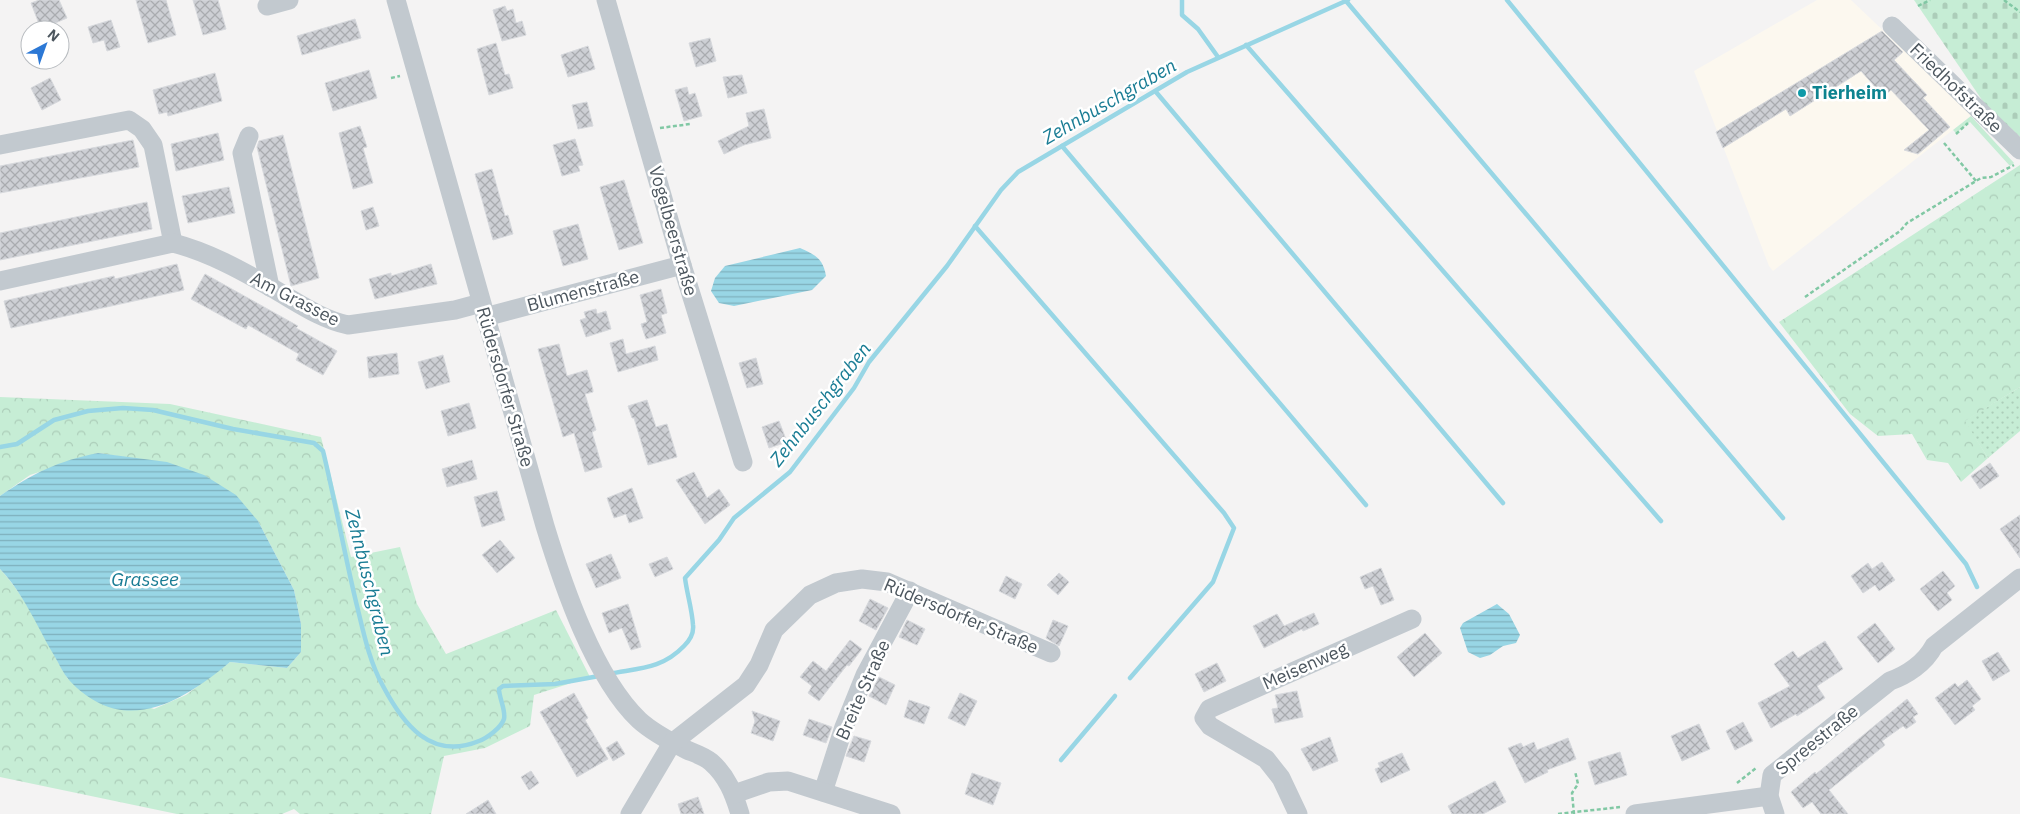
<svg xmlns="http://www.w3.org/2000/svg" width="2020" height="814" font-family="'IBM Plex Sans',sans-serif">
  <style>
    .commercial { fill: #fcf8ef }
    .grass { fill: url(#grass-dots) }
    .forest { fill: url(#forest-crowns) }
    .cemetery { fill: url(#cemetery-stones) }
    .green { fill: #c6edd5 }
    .water { fill: url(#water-rules) }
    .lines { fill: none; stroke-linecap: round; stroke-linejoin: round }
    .stream { stroke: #98d6e5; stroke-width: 4.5 }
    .building { fill: url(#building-cross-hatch); stroke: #d7d9dd }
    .path { stroke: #81c8a4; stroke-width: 2.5; stroke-dasharray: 4 2.5; stroke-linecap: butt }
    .minor { stroke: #c2c9cf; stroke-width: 19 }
    .culture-dot { fill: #0f9aa8; stroke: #fff; stroke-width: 2 }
    .labels { text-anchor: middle; stroke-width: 5; stroke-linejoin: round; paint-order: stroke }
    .street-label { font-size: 18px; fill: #4c565e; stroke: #fff }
    .culture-label { font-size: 18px; font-weight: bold; fill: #0d838f; stroke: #fff; text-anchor: start }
    .water-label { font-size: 19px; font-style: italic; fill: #197c94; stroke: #fff }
  </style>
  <defs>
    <pattern id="grass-dots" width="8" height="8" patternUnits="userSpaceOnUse" patternTransform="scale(1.25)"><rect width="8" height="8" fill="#c6edd5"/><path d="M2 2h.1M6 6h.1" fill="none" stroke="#accdb9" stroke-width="1.8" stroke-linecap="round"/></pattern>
    <pattern id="forest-crowns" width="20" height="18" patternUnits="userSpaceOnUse" patternTransform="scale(1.25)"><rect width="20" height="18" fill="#c6edd5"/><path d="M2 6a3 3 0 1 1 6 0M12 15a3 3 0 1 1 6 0" fill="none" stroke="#accdb9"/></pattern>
    <pattern id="cemetery-stones" width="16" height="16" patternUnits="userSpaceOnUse" patternTransform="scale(1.25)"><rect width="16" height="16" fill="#c6edd5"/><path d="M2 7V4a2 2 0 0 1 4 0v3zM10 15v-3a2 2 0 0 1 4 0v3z" fill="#accdb9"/></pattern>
    <pattern id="water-rules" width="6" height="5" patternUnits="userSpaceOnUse" patternTransform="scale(1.25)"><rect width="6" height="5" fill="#98d6e5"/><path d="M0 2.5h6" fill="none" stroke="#7eb0bd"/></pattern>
    <pattern id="building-cross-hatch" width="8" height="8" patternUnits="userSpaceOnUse" patternTransform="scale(1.25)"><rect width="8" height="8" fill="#cdcfd4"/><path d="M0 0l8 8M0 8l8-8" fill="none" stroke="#a9abaf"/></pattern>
  </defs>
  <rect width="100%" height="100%" fill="#f4f3f3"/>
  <!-- commercial -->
  <path class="commercial" d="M1817 0H1851L1972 115 1773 271 1769 266 1694 71Z"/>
  <!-- grass -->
  <path class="grass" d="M2020 387V431L1988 458 1964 421Z"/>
  <!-- forest -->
  <g class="forest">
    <path d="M2020 165V387L1965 421 1988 458 1961 482 1948 463 1927 460 1912 434 1878 436 1850 414 1779 322Z"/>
    <path d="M0 397 170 404 321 437 351 557 400 547 417 604 446 654 556 610 590 677 534 695 530 726 485 748 444 756 431 814H300L294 809 282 814H177L0 777V569C29 600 46 643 68 679L154 709 186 695 230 662 287 668 301 652V624L294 590 258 521 130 458 98 453 30 475 0 496Z"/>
  </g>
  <!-- cemetery -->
  <path class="cemetery" d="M1914 0H2020V137L1984 103Z"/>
  <!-- green -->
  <path class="green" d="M1971 116 2014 163 2010 166 1970 122 1956 133 1953 130Z"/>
  <!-- water -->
  <g class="water">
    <path d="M800 248C816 255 823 259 826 276L812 290 734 306 719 303 711 291 715 278 725 266Z"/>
    <path d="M98 453 167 462 204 475 236 495 258 521 294 590 301 624V652L287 668 230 662C181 703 123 738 69 680 63 673 59 664 55 657 37 627 24 594 0 569V496C33 473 58 461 98 453Z"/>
    <path d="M1497 604 1509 614 1520 635 1516 643 1503 646 1490 655 1480 658 1468 652 1460 628 1463 623Z"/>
  </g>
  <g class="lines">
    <!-- stream -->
    <g class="stream">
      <path d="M1182 0V15L1198 29 1218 57"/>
      <path d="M1507 0 1966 564 1977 587"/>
      <path d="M1346 1 1783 518"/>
      <path d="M1246 45 1661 521"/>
      <path d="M1156 92 1503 503"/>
      <path d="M1062 146 1366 505"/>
      <path d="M975 226 1224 513 1234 528 1213 582 1130 678"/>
      <path d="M0 447 17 444 54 420 88 411 123 408 153 410 233 429 314 443 323 451C336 504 345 558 358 610 364 635 370 663 383 686 403 724 431 761 479 741 487 738 501 728 504 719 506 710 499 698 499 689L503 686 555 684 599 676"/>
      <path d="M609 674C639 668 662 669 684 646 690 640 694 633 693 625 692 609 687 594 685 578L719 540 734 518 790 472 854 388 869 362 947 266 1001 190 1018 172 1187 72 1348 0"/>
      <path d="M1061 760 1115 696"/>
    </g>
  </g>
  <!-- building -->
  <g class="building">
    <path d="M39 0H59L67 18 41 29 31 3Z"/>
    <path d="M136 0H166L176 35 148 43Z"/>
    <path d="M193 0H218L226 29 203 35Z"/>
    <path d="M505 6 507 11 513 9 516 23 522 21 526 35 502 41 493 10Z"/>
    <path d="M355 19 361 38 302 55 297 36Z"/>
    <path d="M111 20 120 47 107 51 104 40 93 43 88 27Z"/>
    <path d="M1882 31 1903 52 1894 60 1927 95 1923 98 1950 127 1918 154 1904 150 1929 130 1891 90 1884 97 1861 71 1790 116 1786 109 1723 148 1716 132Z"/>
    <path d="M710 38 716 61 696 67 689 43Z"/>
    <path d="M496 43 505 75 509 74 513 88 489 95 477 49Z"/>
    <path d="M588 46 595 69 568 77 561 55Z"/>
    <path d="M369 70 377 98 333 111 325 83Z"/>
    <path d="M215 73 222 101 168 116 167 112 159 114 153 90Z"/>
    <path d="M742 75 747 93 728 98 723 77Z"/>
    <path d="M50 78 61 100 42 110 31 88Z"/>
    <path d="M687 87 689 95 695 93 702 116 684 121 675 90Z"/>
    <path d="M587 102 593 126 578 129 572 105Z"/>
    <path d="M764 109 771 138 744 145 724 154 718 141 749 126 746 113Z"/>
    <path d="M360 126 367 147 363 148 373 183 353 189 339 133Z"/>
    <path d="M218 133 224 160 176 171 171 144Z"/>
    <path d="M283 135 319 278 291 286 257 147 259 141Z"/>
    <path d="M575 139 583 165 578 166 580 171 562 176 553 145Z"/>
    <path d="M133 140 139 167 0 193V166Z"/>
    <path d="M492 169 505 216 508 215 513 234 493 240 475 174Z"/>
    <path d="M624 180 643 243 619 250 600 187Z"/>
    <path d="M229 187 235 213 188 223 182 196Z"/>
    <path d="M147 202 152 229 0 260V233Z"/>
    <path d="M373 207 379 226 366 230 361 211Z"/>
    <path d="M578 224 588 259 563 266 553 231Z"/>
    <path d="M177 264 184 290 11 328 4 301 114 276 115 279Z"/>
    <path d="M431 264 437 284 375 299 369 279 391 273V276Z"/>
    <path d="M205 274 298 326 296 328 337 351 323 375 296 360 299 354 248 325 246 329 191 299Z"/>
    <path d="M661 289 667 313 661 315 666 333 646 339 641 324 647 322 640 295Z"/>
    <path d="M596 309 597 314 606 311 611 329 586 337 580 320 586 318 584 312Z"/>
    <path d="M623 339 626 354 655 346 658 360 618 372 610 343Z"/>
    <path d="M559 344 567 376 587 370 593 390V392L585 394 596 430 592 432 602 467 585 472 574 433 563 437 538 349Z"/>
    <path d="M397 353 399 374 369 378 367 357Z"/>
    <path d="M443 355 450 382 426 389 418 362Z"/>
    <path d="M756 358 763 384 747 388 739 363Z"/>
    <path d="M647 400 656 427 667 424 677 457 648 465 634 418H632L628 406Z"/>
    <path d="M469 403 476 428 448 436 441 411Z"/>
    <path d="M779 421 787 442 769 448 762 427Z"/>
    <path d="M472 460 477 479 447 487 442 469Z"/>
    <path d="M1990 463 1999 476 1980 489 1971 476Z"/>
    <path d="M694 472 707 498 719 489 730 505 705 524 676 480Z"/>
    <path d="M632 488 643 518 629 523 626 514 614 518 607 498Z"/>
    <path d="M497 491 505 520 482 527 474 497Z"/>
    <path d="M2020 515V558L2000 529Z"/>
    <path d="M500 540 515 558 497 573 482 555Z"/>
    <path d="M611 554 621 578 596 588 586 564Z"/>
    <path d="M667 557 673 569 655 577 649 564Z"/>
    <path d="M1882 562 1895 580 1879 591 1875 585 1863 593 1851 576 1868 563 1872 569Z"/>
    <path d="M1381 568 1394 600 1381 605 1373 586 1365 589 1360 577Z"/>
    <path d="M1943 571 1955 586 1947 593 1952 600 1938 611 1920 589Z"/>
    <path d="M1059 573 1069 582 1058 595 1047 585Z"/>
    <path d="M1006 576 1022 584 1015 599 999 591Z"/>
    <path d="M870 599 888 608 876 630 859 621Z"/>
    <path d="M628 604 641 647 631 650 622 628 609 633 602 613Z"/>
    <path d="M1314 613 1319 624 1303 631 1302 629 1264 648 1253 626 1277 614 1284 626Z"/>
    <path d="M907 620 925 629 917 645 899 637Z"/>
    <path d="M1053 620 1068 626 1059 646 1046 638Z"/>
    <path d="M1875 623 1895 649 1878 663 1857 637Z"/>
    <path d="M1425 633 1442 653 1414 677 1397 657Z"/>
    <path d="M850 640 862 649 849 666 847 665 819 701 808 693 812 686 800 677 813 661 826 671Z"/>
    <path d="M1825 641 1843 669 1817 686 1825 698 1797 716 1796 714 1771 728 1758 703 1790 686 1774 664 1793 651 1798 658Z"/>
    <path d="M1998 652 2010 671 1993 681 1982 661Z"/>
    <path d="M1217 663 1226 681 1204 692 1195 674Z"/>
    <path d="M879 677 895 685 886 705 869 696Z"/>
    <path d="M1967 680 1981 699 1972 706 1975 710 1955 725 1935 698 1955 683 1958 687Z"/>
    <path d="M1297 691 1303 717 1275 723 1272 709 1278 708 1275 695Z"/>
    <path d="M574 693 588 718 585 720 608 759 577 777 540 712Z"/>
    <path d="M960 693 977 701 965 726 948 718Z"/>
    <path d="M1907 699 1918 714 1913 717 1916 722 1906 729 1903 726 1882 741 1885 745 1829 790 1848 814H1821L1812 802 1803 808 1791 792 1815 772 1816 774Z"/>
    <path d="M909 700 930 707 924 724 904 717Z"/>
    <path d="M752 711 780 721 773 741 751 733 755 721Z"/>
    <path d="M809 719 832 727 826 743 803 735Z"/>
    <path d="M1743 722 1753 741 1735 750 1726 731Z"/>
    <path d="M1699 724 1710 749 1682 761 1671 736Z"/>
    <path d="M854 736 871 741 864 762 846 756Z"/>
    <path d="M1330 737 1338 761 1313 771 1301 749Z"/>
    <path d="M1568 738 1576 759 1547 770 1548 772 1525 783 1508 748 1521 743 1523 747 1534 742 1537 750Z"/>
    <path d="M617 741 625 754 613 761 606 748Z"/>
    <path d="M1620 752 1627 775 1595 785 1588 762Z"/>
    <path d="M1402 753 1410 770 1381 783 1375 769 1380 767 1378 763Z"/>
    <path d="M531 771 539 783 529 790 521 777Z"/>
    <path d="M972 773 1001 783 993 805 965 794Z"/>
    <path d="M1495 781 1506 802 1483 814H1452L1448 806Z"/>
    <path d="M698 797 704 814H681L678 804Z"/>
    <path d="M488 800 496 814H466Z"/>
  </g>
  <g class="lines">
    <!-- path -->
    <g class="path">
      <path d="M2004 0 2020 12"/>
      <path d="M1918 6 1930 0"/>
      <path d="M391 78 400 76"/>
      <path d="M660 128 690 124"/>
      <path d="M1956 134 1968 123"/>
      <path d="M1944 143 1976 181"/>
      <path d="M1805 297 1900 231 1907 223 1981 178 1991 177 2014 165"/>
      <path d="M1737 783 1756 768"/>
      <path d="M1558 814 1620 807"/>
      <path d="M1574 814 1572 793 1578 784 1575 771"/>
    </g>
    <!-- minor -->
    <g class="minor">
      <path d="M396 0 545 526C563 585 594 677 639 720 652 732 671 742 687 750 694 753 704 756 711 762 727 776 734 794 740 814"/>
      <path d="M606 0 682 265 743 462"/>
      <path d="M267 6 289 0"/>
      <path d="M1892 26 2020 150"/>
      <path d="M249 136 242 153 270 287"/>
      <path d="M0 145 129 120 142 129 153 145 173 243"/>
      <path d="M0 281 173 243C208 252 241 270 272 288 297 302 320 319 348 325L455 310 481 303"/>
      <path d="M485 317 682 265"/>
      <path d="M823 792 844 727 865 675 910 591"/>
      <path d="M734 794 769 782 788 781 891 814"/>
      <path d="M630 814 672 743 746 685 759 665 774 630 810 595 836 583 862 579 887 582 1051 653"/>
      <path d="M1298 814 1281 778 1266 759 1210 726 1204 718 1209 709 1412 619"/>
      <path d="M1635 814 1769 796"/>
      <path d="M1775 814 1769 796 1772 775 1890 681C1907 675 1925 663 1934 646L2020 578"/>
    </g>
  </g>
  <!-- markers -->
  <circle class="culture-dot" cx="1802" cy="93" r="5"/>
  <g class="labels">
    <!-- street labels -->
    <g class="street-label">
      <text transform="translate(1956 88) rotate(44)" y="6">Friedhofstraße</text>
      <text transform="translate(673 231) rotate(74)" y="6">Vogelbeerstraße</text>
      <text transform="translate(583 291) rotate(-15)" y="6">Blumenstraße</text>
      <text transform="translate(295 299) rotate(27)" y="6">Am Grassee</text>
      <text transform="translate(505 387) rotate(74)" y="6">Rüdersdorfer Straße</text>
      <text transform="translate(961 616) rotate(23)" y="6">Rüdersdorfer Straße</text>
      <text transform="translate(1305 666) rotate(-24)" y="6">Meisenweg</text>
      <text transform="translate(863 690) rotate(-66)" y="6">Breite Straße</text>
      <text transform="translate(1817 740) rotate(-39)" y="6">Spreestraße</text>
    </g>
    <!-- culture labels -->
    <g class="culture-label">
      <text x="1812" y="99">Tierheim</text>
    </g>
    <!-- water labels -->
    <g class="water-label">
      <text transform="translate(1109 101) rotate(-30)" y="7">Zehnbuschgraben</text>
      <text transform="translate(820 404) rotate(-52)" y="7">Zehnbuschgraben</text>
      <text x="145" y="586">Grassee</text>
      <text transform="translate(370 582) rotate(76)" y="7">Zehnbuschgraben</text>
    </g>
  </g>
  <!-- north arrow -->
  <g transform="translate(45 45) rotate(41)"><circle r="24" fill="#ffffff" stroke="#b7bbbf"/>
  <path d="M0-4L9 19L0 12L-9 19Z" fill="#2c78d5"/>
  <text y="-8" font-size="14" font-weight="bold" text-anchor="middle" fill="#4c565e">N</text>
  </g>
</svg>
